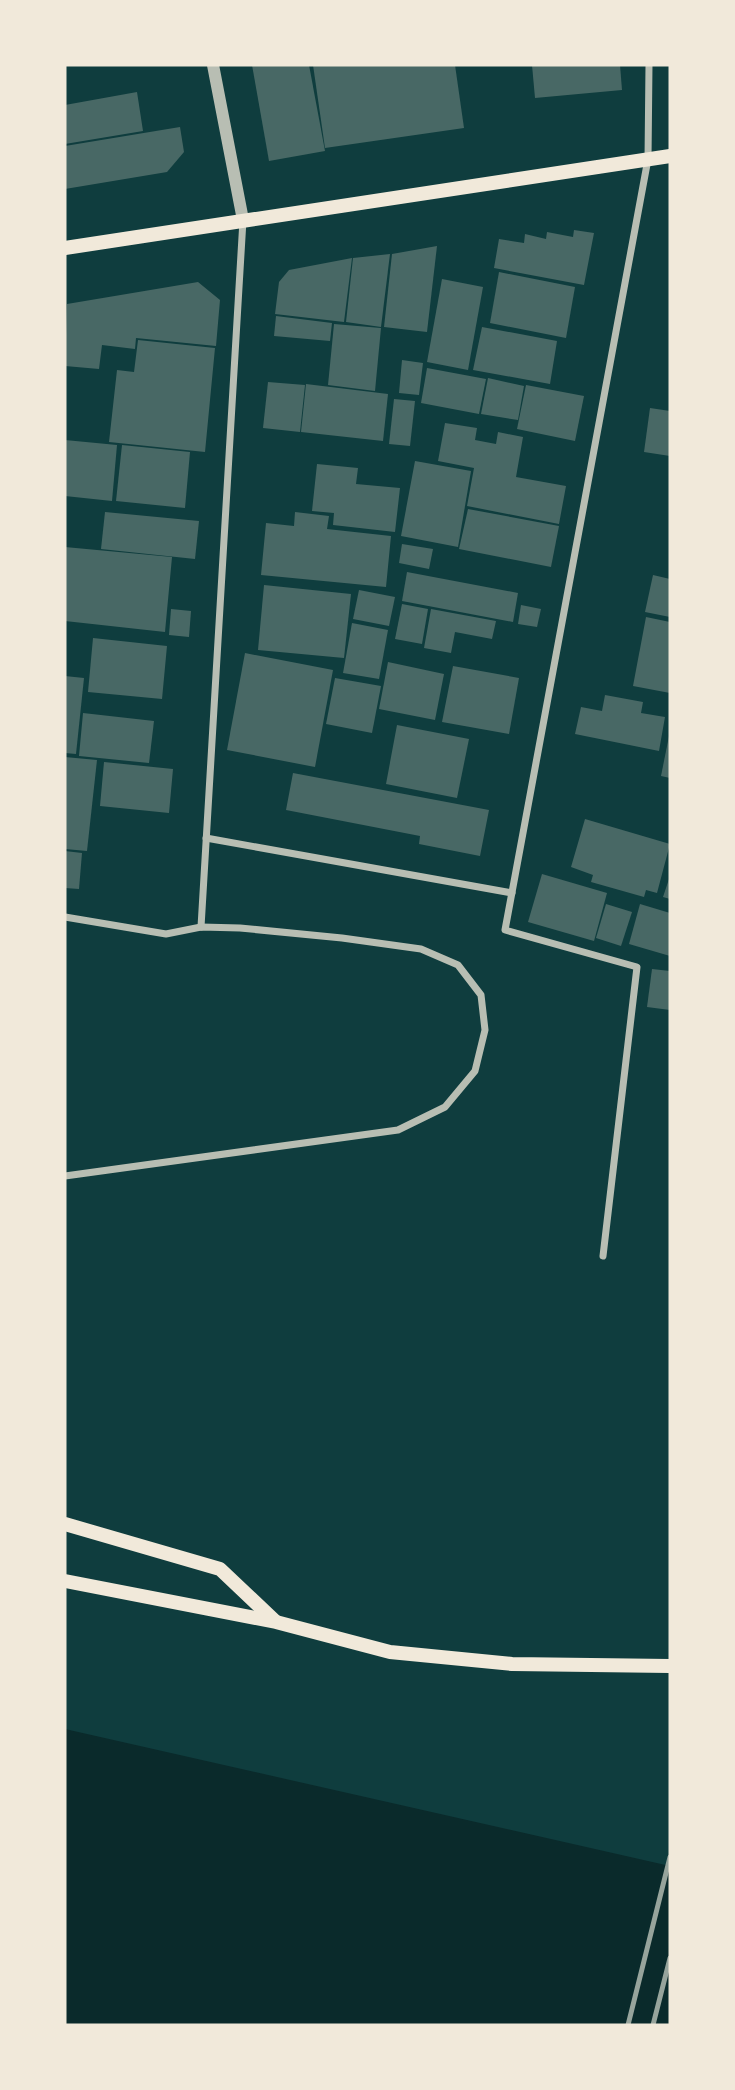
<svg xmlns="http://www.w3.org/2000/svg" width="735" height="2090" font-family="'Source Serif 4',serif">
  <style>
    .water { fill: #0a2a2b }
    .building { fill: #486865 }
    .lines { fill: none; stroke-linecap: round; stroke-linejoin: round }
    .minor { stroke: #b8beb3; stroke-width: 7 }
    .tertiary { stroke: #b8beb3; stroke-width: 12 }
    .secondary { stroke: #f1e9da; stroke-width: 14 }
    .rail { stroke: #97a49c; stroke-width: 5 }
  </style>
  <rect width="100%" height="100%" fill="#0f3d3e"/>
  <!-- water -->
  <path class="water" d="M65 1729 670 1866V2025H65Z"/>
  <!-- building -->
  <g class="building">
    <path d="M252 65H309L325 151 269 161Z"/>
    <path d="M313 65H455L464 128 325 148Z"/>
    <path d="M532 65H620L622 90 535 98Z"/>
    <path d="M137 92 143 131 65 144V105Z"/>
    <path d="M180 127 184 152 167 172 65 189V146Z"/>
    <path d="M574 230 594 233 584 285 494 268 499 239 524 243 525 234 546 239 547 232 573 237Z"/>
    <path d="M437 246 427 332 384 327 392 254Z"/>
    <path d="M390 254 381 327 346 322 353 258Z"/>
    <path d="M352 258 344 322 275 314 279 282 289 270Z"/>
    <path d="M499 272 575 287 566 338 490 323Z"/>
    <path d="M442 279 483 287 468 370 427 362Z"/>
    <path d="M198 282 220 300 216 346 136 338 135 349 102 345 99 369 65 366 67 304Z"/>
    <path d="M276 316 332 323 330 341 274 336Z"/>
    <path d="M334 324 381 328 375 391 328 385Z"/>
    <path d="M482 327 557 341 550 384 473 370Z"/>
    <path d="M138 340 215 348 205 452 109 442 117 370 134 372Z"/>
    <path d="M402 360 423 363 419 395 399 393Z"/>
    <path d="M427 368 486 379 479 414 421 403Z"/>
    <path d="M488 378 524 386 518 420 481 414Z"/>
    <path d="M268 382 305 385 300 432 263 428Z"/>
    <path d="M306 384 388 394 383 441 301 432Z"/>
    <path d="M526 385 584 396 575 441 517 429Z"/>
    <path d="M394 399 415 401 410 446 389 444Z"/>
    <path d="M650 408 670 411V456L644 452Z"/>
    <path d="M445 423 477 428 475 440 496 444 498 432 523 437 516 477 566 486 559 524 467 506 474 468 438 461Z"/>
    <path d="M65 440 117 445 112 501 65 496Z"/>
    <path d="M122 445 190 452 185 508 116 501Z"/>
    <path d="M415 461 471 471 458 547 401 536Z"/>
    <path d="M317 464 358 468 356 484 400 488 395 532 333 525 334 513 312 511Z"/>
    <path d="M468 509 559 526 551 567 459 549Z"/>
    <path d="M105 512 199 521 195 559 101 549Z"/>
    <path d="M295 512 329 516 327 529 391 536 386 587 261 575 266 523 294 526Z"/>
    <path d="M402 544 433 549 429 569 399 563Z"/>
    <path d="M65 547 172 557 165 632 65 621Z"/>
    <path d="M407 572 518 593 513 622 402 601Z"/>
    <path d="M653 575 670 579V617L645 612Z"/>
    <path d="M264 585 351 594 344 658 258 650Z"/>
    <path d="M359 590 395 597 389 626 353 619Z"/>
    <path d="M402 604 428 609 422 644 395 639Z"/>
    <path d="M521 605 541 609 537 627 518 624Z"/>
    <path d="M171 609 191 611 189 637 169 635Z"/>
    <path d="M431 609 496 621 492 639 455 632 451 653 424 648Z"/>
    <path d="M646 617 670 622V693L633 686Z"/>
    <path d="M352 623 388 630 379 679 343 673Z"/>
    <path d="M93 638 167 646 162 699 88 692Z"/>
    <path d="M245 653 333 670 315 767 227 750Z"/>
    <path d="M388 662 444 674 435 720 379 709Z"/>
    <path d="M453 666 519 678 509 734 442 722Z"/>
    <path d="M65 676 84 678 76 754 65 753Z"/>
    <path d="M335 678 381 686 372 733 326 724Z"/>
    <path d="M605 695 643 702 641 713 665 717 659 751 575 734 581 707 602 711Z"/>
    <path d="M83 713 154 721 149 763 79 756Z"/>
    <path d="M397 725 469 739 457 798 386 784Z"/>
    <path d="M669 736H670V778L661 776Z"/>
    <path d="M65 757 97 760 87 851 65 849Z"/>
    <path d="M104 762 173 769 169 813 100 806Z"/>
    <path d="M293 773 489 810 480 856 419 844 420 836 286 810Z"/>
    <path d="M585 819 670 844 657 893 646 890 644 897 591 882 593 875 571 867Z"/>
    <path d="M65 851 82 853 79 889 65 888Z"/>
    <path d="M542 874 607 893 594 941 528 922Z"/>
    <path d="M670 876V899L663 897Z"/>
    <path d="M606 904 632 912 621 946 596 938Z"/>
    <path d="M640 904 670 913V956L629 944Z"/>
    <path d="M652 969 670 971V1010L647 1007Z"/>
  </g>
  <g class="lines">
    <!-- minor -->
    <g class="minor">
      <path d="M206 838 512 893"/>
      <path d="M65 917 166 934 201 927 240 928 342 938 421 949 458 965 481 995 485 1030 475 1071 445 1107 398 1130 65 1176"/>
      <path d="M201 927 243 220"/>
      <path d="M603 1256 637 967 505 930 648 159 649 65"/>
    </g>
    <!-- tertiary -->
    <path class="tertiary" d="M213 65 243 220"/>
    <!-- secondary -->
    <g class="secondary">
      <path d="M65 248 670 156"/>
      <path d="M65 1524 220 1569 275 1621"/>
      <path d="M65 1581 276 1622 390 1652 512 1664 670 1666"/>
    </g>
    <!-- rail -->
    <g class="rail">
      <path d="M628 2025 670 1857"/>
      <path d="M653 2025 670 1958"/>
    </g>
  </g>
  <!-- border -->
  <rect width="735" height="2090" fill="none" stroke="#f1e9da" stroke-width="133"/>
</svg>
